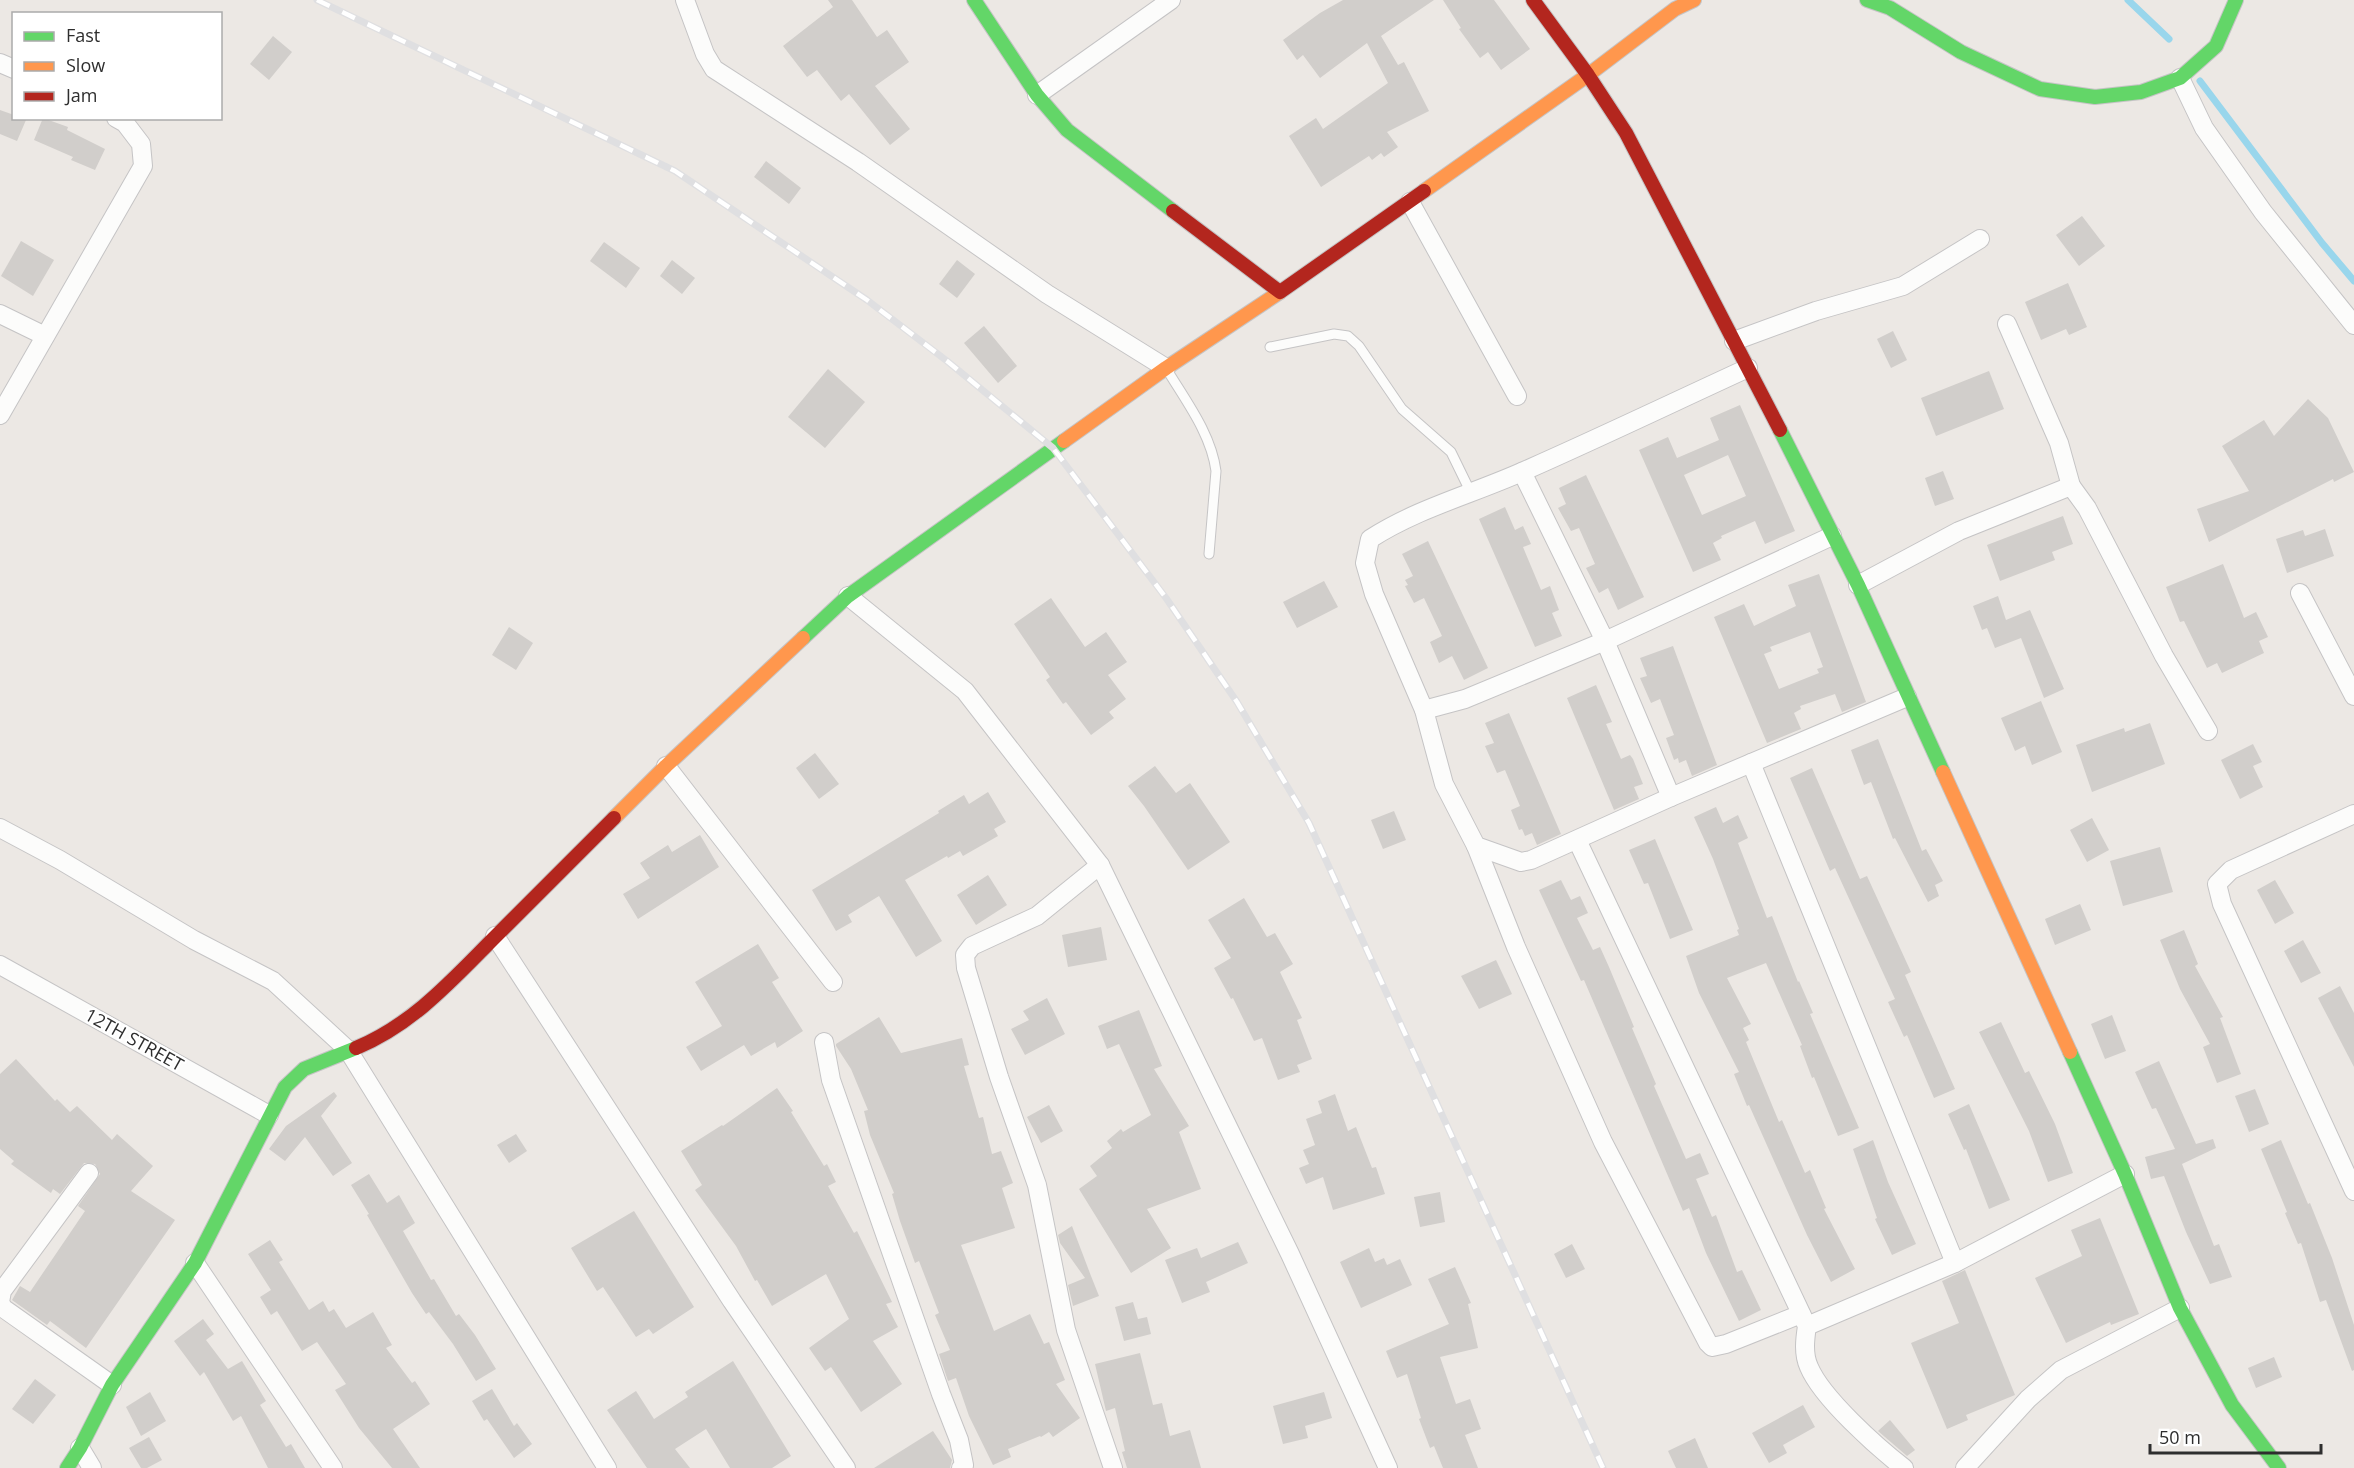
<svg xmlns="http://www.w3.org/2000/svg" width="2354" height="1468" font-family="'Open Sans',sans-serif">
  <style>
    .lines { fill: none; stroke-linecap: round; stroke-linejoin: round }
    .stream { stroke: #99d6ec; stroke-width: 7 }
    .building { fill: #d1cecb; fill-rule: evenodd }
    .lane-casing { stroke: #c5c4c5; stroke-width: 11 }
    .street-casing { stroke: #c5c4c5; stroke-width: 20 }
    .fast-casing { stroke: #c5c4c5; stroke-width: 16 }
    .slow-casing { stroke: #c5c4c5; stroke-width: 16 }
    .jam-casing { stroke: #c5c4c5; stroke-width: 16 }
    .lane { stroke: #fcfcfb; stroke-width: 9 }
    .street { stroke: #fcfcfb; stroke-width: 18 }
    .fast { stroke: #63d668; stroke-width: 14 }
    .slow { stroke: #ff974d; stroke-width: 14 }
    .jam { stroke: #b3261e; stroke-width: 14 }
    .rail-casing { stroke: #dfdfe1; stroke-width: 7 }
    .rail { stroke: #fff; stroke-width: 4.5; stroke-dasharray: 14; stroke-linecap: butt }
    .labels { text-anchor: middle; stroke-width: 4.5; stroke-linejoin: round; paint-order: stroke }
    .street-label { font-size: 18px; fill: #2e2e2e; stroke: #fff }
  </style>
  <rect width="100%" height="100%" fill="#ece8e4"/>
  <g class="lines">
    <!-- stream -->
    <g class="stream">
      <path d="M2128 0 2169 39"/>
      <path d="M2200 81 2322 243 2354 281"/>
    </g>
  </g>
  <!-- building -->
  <g class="building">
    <path d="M828 0H852L877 37 887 30 909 62 875 86 910 129 890 145 849 94 841 101 817 70 807 77 783 46 833 7Z"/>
    <path d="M1343 0H1434L1381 36 1398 65 1404 62 1429 111 1387 132 1398 147 1384 157 1381 153 1372 160 1369 156 1321 187 1289 136 1316 118 1323 129 1388 83 1367 43 1320 78 1303 55 1297 60 1283 40 1320 13Z"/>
    <path d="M1443 0H1494L1530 49 1501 70 1488 52 1480 58 1459 29 1461 28Z"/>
    <path d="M273 36 292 52 269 80 250 64Z"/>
    <path d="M0 110 14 115V118L26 120 17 141 0 134Z"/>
    <path d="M43 118 68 127 67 130 105 149 95 170 71 160 73 157 34 140Z"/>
    <path d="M766 161 801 188 789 204 754 177Z"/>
    <path d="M2082 216 2105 246 2079 266 2056 235Z"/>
    <path d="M21 241 54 260 33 296 1 276Z"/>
    <path d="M604 242 640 268 626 288 590 261Z"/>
    <path d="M672 260 695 278 682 294 660 276Z"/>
    <path d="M957 260 975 274 957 298 939 284Z"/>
    <path d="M2068 283 2087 327 2069 335 2066 329 2041 340 2025 302Z"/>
    <path d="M984 326 1017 366 998 383 964 343Z"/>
    <path d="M1893 331 1907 360 1891 368 1877 339Z"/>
    <path d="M828 369 865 402 825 448 788 417Z"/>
    <path d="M1989 371 2004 409 1936 436 1921 398Z"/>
    <path d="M2308 399 2328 418 2354 472 2334 482 2333 479 2209 542 2197 509 2249 491 2222 446 2264 420 2274 436Z"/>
    <path d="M1740 405 1795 531 1765 544 1755 521 1721 536 1722 538 1713 543 1721 560 1693 572 1639 450 1668 437 1677 458 1719 440 1710 418ZM1728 455 1746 496 1702 515 1684 475Z"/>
    <path d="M1943 471 1954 499 1935 506 1925 478Z"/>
    <path d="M1586 475 1644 597 1618 610 1608 588 1599 593 1586 568 1595 564 1579 528 1571 531 1558 508 1566 504 1559 488Z"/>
    <path d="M1505 507 1515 530 1523 526 1531 544 1523 547 1541 590 1550 586 1559 610 1552 613 1562 636 1535 647 1479 519Z"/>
    <path d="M2063 516 2073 544 2052 552 2055 560 2000 581 1987 545Z"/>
    <path d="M2325 529 2334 556 2287 573 2276 539 2303 530 2305 536Z"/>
    <path d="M1428 541 1488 668 1464 680 1452 656 1439 663 1430 642 1442 636 1424 598 1414 603 1405 586 1408 585 1405 580 1413 576 1402 554Z"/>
    <path d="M2223 564 2244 618 2256 612 2268 637 2259 641 2264 653 2222 673 2217 663 2207 668 2184 621 2180 622 2166 587Z"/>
    <path d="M1819 574 1866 702 1842 712 1835 694 1800 706 1801 709 1794 713 1801 729 1767 743 1714 617 1744 604 1754 626 1796 606 1788 585ZM1810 632 1823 667 1817 669 1819 673 1779 689 1764 654 1772 651 1770 647Z"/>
    <path d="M1324 581 1338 607 1297 628 1283 602Z"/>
    <path d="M1998 596 2006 620 2030 610 2064 689 2044 698 2021 638 1995 648 1987 628 1982 630 1973 606Z"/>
    <path d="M1051 598 1085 647 1106 632 1127 662 1108 675 1126 699 1109 712 1114 718 1091 735 1066 702 1063 704 1046 680 1050 677 1014 624Z"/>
    <path d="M509 627 533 643 516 670 492 655Z"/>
    <path d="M1673 646 1717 765 1692 776 1686 760 1679 763 1678 758 1674 760 1666 738 1674 735 1660 699 1651 703 1640 678 1647 676 1640 658Z"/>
    <path d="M1596 685 1612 722 1606 724 1621 759 1630 755 1633 759 1643 784 1634 787 1639 799 1614 810 1567 698Z"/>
    <path d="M2041 701 2062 752 2032 765 2025 746 2015 751 2001 718Z"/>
    <path d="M1509 713 1561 834 1537 845 1532 833 1525 836 1522 829 1519 830 1511 810 1520 806 1505 770 1497 773 1485 746 1494 743 1485 723Z"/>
    <path d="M2150 723 2165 764 2092 792 2076 745 2124 728 2125 732Z"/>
    <path d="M1878 739 1922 851 1926 849 1943 881 1935 885 1939 896 1928 902 1895 838 1893 839 1871 782 1864 785 1851 750Z"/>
    <path d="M2253 744 2262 762 2253 766 2263 787 2240 799 2221 760Z"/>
    <path d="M815 753 839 784 819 799 796 768Z"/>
    <path d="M1155 766 1176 793 1190 783 1230 842 1188 870 1144 806 1128 786Z"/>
    <path d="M1812 768 1860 879 1867 876 1911 972 1905 975 1955 1089 1934 1098 1907 1035 1904 1037 1888 1002 1895 999 1835 868 1830 871 1790 778Z"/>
    <path d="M988 792 1006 822 994 829 998 836 963 856 960 851 948 858 947 856 905 880 942 941 916 957 879 896 848 915 852 922 836 931 812 890 939 813 938 811 964 795 969 804Z"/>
    <path d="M1716 807 1723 823 1738 815 1748 838 1738 843 1767 918 1772 916 1798 982 1799 981 1813 1013 1810 1014 1859 1128 1838 1136 1814 1077 1812 1078 1800 1046 1802 1045 1766 963 1727 978 1751 1024 1743 1028 1749 1040 1746 1042 1779 1122 1782 1120 1805 1173 1810 1170 1826 1208 1824 1209 1855 1269 1831 1282 1807 1235 1749 1105 1747 1106 1734 1074 1739 1072 1699 993 1686 956 1739 935 1737 930 1739 929 1713 859 1694 817Z"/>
    <path d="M1394 811 1406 840 1383 849 1371 820Z"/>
    <path d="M2092 818 2109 850 2087 862 2070 830Z"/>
    <path d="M700 835 719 867 638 919 623 894 650 878 640 863 668 845 672 852Z"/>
    <path d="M1655 839 1693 930 1670 939 1648 883 1644 884 1629 850Z"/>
    <path d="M2160 847 2173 892 2123 906 2110 861Z"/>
    <path d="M988 875 1007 905 976 925 957 895Z"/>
    <path d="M1561 880 1571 900 1580 896 1588 913 1577 918 1593 950 1600 947 1609 967 1634 1027 1632 1028 1656 1084 1654 1086 1686 1159 1700 1153 1709 1174 1696 1179 1712 1217 1716 1215 1737 1272 1742 1270 1761 1310 1739 1321 1706 1253 1689 1208 1683 1211 1584 980 1581 981 1539 890Z"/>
    <path d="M2275 880 2294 913 2275 924 2257 890Z"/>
    <path d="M1244 898 1267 937 1275 933 1293 964 1280 972 1302 1018 1297 1020 1312 1059 1297 1065 1300 1072 1278 1080 1262 1038 1254 1041 1233 998 1231 999 1214 968 1231 958 1208 920Z"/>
    <path d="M2080 904 2091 930 2055 945 2045 919Z"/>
    <path d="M1101 927 1107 960 1068 967 1062 935Z"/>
    <path d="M2184 930 2198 964 2195 966 2223 1017 2220 1018 2241 1074 2217 1083 2203 1047 2210 1044 2180 989 2160 940Z"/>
    <path d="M2303 940 2321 973 2301 983 2284 951Z"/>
    <path d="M758 944 779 978 772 982 803 1031 777 1048 775 1042 751 1056 744 1045 701 1071 686 1047 722 1026 695 982Z"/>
    <path d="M1496 960 1512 994 1479 1009 1461 976Z"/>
    <path d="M2340 986 2354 1013V1067L2318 998Z"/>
    <path d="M1047 998 1065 1034 1025 1055 1011 1029 1029 1020 1023 1011Z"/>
    <path d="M1139 1010 1162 1066 1154 1069 1189 1126 1179 1132 1201 1189 1147 1209 1171 1248 1131 1273 1079 1189 1097 1176 1090 1166 1112 1148 1107 1141 1121 1129 1123 1132 1151 1115 1119 1044 1107 1049 1098 1026Z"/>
    <path d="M2112 1015 2126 1051 2105 1059 2091 1024Z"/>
    <path d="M879 1017 901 1053 962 1038 969 1065 964 1066 979 1118 983 1117 992 1154 1001 1151 1013 1183 1002 1188 1015 1228 961 1245 994 1331 1030 1314 1044 1344 1049 1342 1065 1380 1056 1384 1080 1418 1053 1437 1049 1432 1041 1437 1040 1436 1008 1449 1011 1457 993 1465 969 1416 956 1378 948 1381 939 1354 950 1350 935 1315 939 1313 919 1261 915 1263 900 1221 892 1194 894 1193 870 1135 864 1111 868 1110 851 1069 836 1046V1044Z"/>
    <path d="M2001 1022 2025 1073 2029 1071 2055 1124 2073 1173 2048 1182 2029 1131 1979 1032Z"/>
    <path d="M16 1059 55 1101 57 1099 70 1112 77 1106 112 1140 117 1134 153 1166 131 1191 175 1220 86 1348 50 1321 47 1325 12 1300 20 1286 30 1292 85 1211 78 1206 100 1174 95 1164 84 1163 60 1194 53 1189 51 1193 11 1164 14 1161 0 1149V1074Z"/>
    <path d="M2159 1061 2196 1144 2213 1139 2216 1148 2182 1164 2214 1246 2219 1244 2232 1277 2210 1284 2186 1232 2164 1176 2151 1179 2145 1157 2175 1149 2156 1108 2152 1109 2135 1072Z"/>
    <path d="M777 1088 793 1111 791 1112 824 1166 827 1164 836 1182 828 1186 854 1233 857 1231 892 1302 886 1304 898 1327 873 1341 902 1384 861 1412 831 1367 825 1371 809 1348 849 1319 826 1274 772 1306 757 1280 755 1281 736 1246 695 1190 702 1185 681 1151 722 1125 723 1126Z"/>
    <path d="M2255 1089 2269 1124 2249 1132 2235 1096Z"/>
    <path d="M334 1092 337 1096 321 1116 352 1163 333 1176 305 1137 285 1161 269 1149 286 1126Z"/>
    <path d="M1335 1094 1348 1131 1356 1127 1372 1168 1376 1167 1385 1194 1333 1210 1323 1177 1306 1184 1299 1168 1309 1164 1303 1150 1315 1145 1306 1119 1322 1113 1318 1101Z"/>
    <path d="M1969 1104 2010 1200 1989 1209 1966 1149 1964 1150 1948 1114Z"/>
    <path d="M1049 1105 1063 1131 1041 1143 1027 1117Z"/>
    <path d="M516 1134 527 1151 509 1163 497 1145Z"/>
    <path d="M1873 1140 1888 1182 1916 1244 1892 1255 1875 1219 1877 1218 1853 1149Z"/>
    <path d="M2281 1140 2308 1204 2310 1203 2332 1258 2354 1325V1370L2352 1371 2326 1300 2320 1302 2301 1243 2298 1244 2285 1213 2287 1212 2261 1149Z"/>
    <path d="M369 1174 387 1203 399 1195 415 1223 403 1231 431 1280 434 1279 456 1316 459 1314 475 1335 496 1369 476 1381 453 1344 429 1312 426 1314 412 1293 367 1215 369 1214 351 1185Z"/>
    <path d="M1440 1192 1445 1222 1420 1227 1414 1197Z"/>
    <path d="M634 1211 694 1307 653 1334 649 1329 636 1337 603 1287 597 1291 571 1248Z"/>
    <path d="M2100 1218 2139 1314 2111 1325 2110 1322 2066 1343 2035 1278 2082 1256 2071 1230Z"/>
    <path d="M1072 1226 1091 1276 1088 1277 1091 1276 1099 1296 1073 1306 1068 1285 1085 1278 1060 1243 1058 1235Z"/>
    <path d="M270 1240 283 1260 279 1262 309 1310 323 1301 329 1312 334 1309 346 1328 373 1312 392 1345 386 1348 412 1383 415 1381 430 1404 393 1429 420 1468H392L359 1428 335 1390 346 1384 317 1342 302 1351 277 1311 271 1315 260 1297 271 1290 248 1254Z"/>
    <path d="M1238 1242 1248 1263 1206 1282 1210 1292 1182 1303 1165 1260 1197 1248 1201 1258Z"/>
    <path d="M1572 1244 1585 1269 1566 1278 1554 1254Z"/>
    <path d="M1369 1248 1375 1262 1384 1258 1387 1265 1400 1259 1412 1285 1361 1308 1340 1262Z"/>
    <path d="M1455 1267 1471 1303 1468 1304 1478 1348 1440 1357 1456 1404 1470 1399 1481 1429 1465 1435 1478 1468H1443L1434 1446 1430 1448 1419 1419 1421 1418 1407 1374 1397 1378 1386 1351 1449 1324 1428 1279Z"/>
    <path d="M1965 1270 2015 1395 1966 1415 1968 1420 1947 1429 1911 1343 1959 1323 1942 1281Z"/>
    <path d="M1133 1302 1138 1319 1147 1317 1151 1334 1124 1341 1115 1307Z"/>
    <path d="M203 1319 214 1334 206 1340 228 1369 242 1361 266 1401 260 1405 286 1447 291 1444 305 1468H268L241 1416 233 1421 204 1372 200 1376 174 1341Z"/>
    <path d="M1140 1353 1153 1405 1162 1403 1170 1436 1190 1430 1201 1468H1127L1122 1452 1125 1451 1115 1408 1106 1411 1095 1364Z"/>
    <path d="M2274 1357 2282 1377 2256 1388 2248 1368Z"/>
    <path d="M733 1361 791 1456 772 1468H730L706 1429 675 1449 690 1468H647L607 1410 636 1391 654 1419 688 1397 685 1392Z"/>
    <path d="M35 1379 56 1395 33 1424 12 1409Z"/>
    <path d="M492 1389 514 1426 517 1423 532 1444 514 1458 487 1419 484 1421 472 1401Z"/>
    <path d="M150 1392 166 1421 141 1436 126 1407Z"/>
    <path d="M1324 1392 1332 1418 1305 1426 1308 1438 1283 1444 1273 1406Z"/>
    <path d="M1803 1405 1815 1427 1783 1445 1787 1453 1769 1463 1752 1433Z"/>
    <path d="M1890 1420 1915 1450 1907 1456 1878 1431Z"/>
    <path d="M933 1431 952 1460 950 1468H874Z"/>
    <path d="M149 1437 162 1460 147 1468H141L129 1448Z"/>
    <path d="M1695 1438 1708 1468H1676L1668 1451Z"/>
  </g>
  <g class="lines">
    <!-- lane casing -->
    <g class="lane-casing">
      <g id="lane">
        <path d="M1270 347 1334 334 1348 336 1359 346 1402 409 1451 452 1470 491"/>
        <path d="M1166 368C1185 400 1211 433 1216 471L1209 554"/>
      </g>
    </g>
    <!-- street casing -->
    <g class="street-casing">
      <g id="street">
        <path d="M685 0 705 54 714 69 858 162 1047 294 1166 368"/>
        <path d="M0 63 14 69"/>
        <path d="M2180 78 2204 128 2263 212 2354 325"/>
        <path d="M1037 95 1171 0"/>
        <path d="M1410 202 1517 396"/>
        <path d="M0 314 45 336"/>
        <path d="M2007 324 2059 443 2071 486"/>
        <path d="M1734 341 1816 311 1903 286 1980 239"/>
        <path d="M1748 368C1674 402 1599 438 1524 471 1473 494 1418 508 1370 539L1365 563 1374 594 1424 710 1444 784 1476 846 1521 862 1531 860 1671 797 1907 697"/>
        <path d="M0 415 143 166 141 144 125 123 116 118"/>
        <path d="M1522 472 1605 641 1671 797"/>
        <path d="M1858 585 1959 531 2071 486 2087 508 2164 656 2208 731"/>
        <path d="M2300 593 2354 696"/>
        <path d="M848 596 965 691 1100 865 1290 1254 1388 1468"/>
        <path d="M1424 710 1465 699 1605 641 1832 536"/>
        <path d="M1751 763 1955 1263"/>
        <path d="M666 766 833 982"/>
        <path d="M2354 814 2231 870 2217 884 2222 904 2354 1191"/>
        <path d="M0 828 60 860 194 940 273 981 348 1050 607 1468"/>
        <path d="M1577 840 1807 1326C1805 1339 1803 1354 1809 1367 1822 1398 1877 1447 1904 1468"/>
        <path d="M1476 846 1516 947 1603 1142 1708 1343 1712 1347 1726 1344 1801 1314"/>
        <path d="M1100 865 1037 916 972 946 965 955 966 968 999 1077 1037 1185 1066 1330 1113 1468"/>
        <path d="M495 936 732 1301 846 1468"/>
        <path d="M0 965 269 1115"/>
        <path d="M824 1042 831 1080 941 1394 959 1440 964 1465 961 1468"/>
        <path d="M89 1173 2 1291 0 1302 3 1308 112 1385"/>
        <path d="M195 1263 333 1468"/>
        <path d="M1807 1326 1955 1263 2125 1174"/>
        <path d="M80 1448 92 1468"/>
        <path d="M1965 1468 2028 1399 2061 1370 2180 1308"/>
      </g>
    </g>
    <!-- fast casing -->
    <g class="fast-casing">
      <g id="fast">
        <path d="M974 0 1037 95 1067 130 1173 211"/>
        <path d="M1867 0 1890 8 1961 52 2040 89 2095 97 2141 92 2180 78 2216 46 2236 0"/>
        <path d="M1780 430 1858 585 1943 772"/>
        <path d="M803 638 848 596 1064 441"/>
        <path d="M2070 1052 2125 1174 2180 1308 2232 1405 2279 1468"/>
        <path d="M67 1468 80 1448 112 1385 195 1263 285 1087 304 1069 356 1048"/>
      </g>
    </g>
    <!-- slow casing -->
    <g class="slow-casing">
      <g id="slow">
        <path d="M1424 191 1588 75 1675 9 1694 0"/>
        <path d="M1064 441 1166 368 1280 292"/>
        <path d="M1943 772 2070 1052"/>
        <path d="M614 818 666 766 803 638"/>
      </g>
    </g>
    <!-- jam casing -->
    <g class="jam-casing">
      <g id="jam">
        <path d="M1533 0 1588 75 1626 133 1780 430"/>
        <path d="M1173 211 1280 292 1424 191"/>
        <path d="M356 1048C414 1024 454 978 497 935 536 896 575 857 614 818"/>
      </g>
    </g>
    <!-- lane -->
    <use href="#lane" class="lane"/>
    <!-- street -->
    <use href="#street" class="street"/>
    <!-- fast -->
    <use href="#fast" class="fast"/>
    <!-- slow -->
    <use href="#slow" class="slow"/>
    <!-- jam -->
    <use href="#jam" class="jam"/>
    <!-- rail casing -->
    <g class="rail-casing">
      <path id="rail" d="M317 0 675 171 867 300 947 361 1053 448 1166 598 1237 702 1309 823 1603 1468"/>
    </g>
    <!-- rail -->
    <use href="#rail" class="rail"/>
  </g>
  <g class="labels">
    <!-- street labels -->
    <g class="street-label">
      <text transform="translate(134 1040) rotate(29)" y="6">12TH STREET</text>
    </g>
  </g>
  <!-- legend -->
  <rect x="12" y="12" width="210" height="108" fill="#ffffff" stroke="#ababab" stroke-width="1.5"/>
  <rect x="24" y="32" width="30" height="9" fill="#63d668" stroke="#ababab" stroke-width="1.5"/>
  <text x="66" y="42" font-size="18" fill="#2e2e2e">Fast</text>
  <rect x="24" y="62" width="30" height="9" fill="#ff974d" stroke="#ababab" stroke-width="1.5"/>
  <text x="66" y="72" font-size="18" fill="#2e2e2e">Slow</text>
  <rect x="24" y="92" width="30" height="9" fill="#b3261e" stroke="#ababab" stroke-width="1.5"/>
  <text x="66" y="102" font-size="18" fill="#2e2e2e">Jam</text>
  <!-- scale -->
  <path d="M2150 1444v9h171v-9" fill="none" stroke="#2e2e2e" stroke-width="3"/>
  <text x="2159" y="1444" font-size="18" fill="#2e2e2e" stroke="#ffffff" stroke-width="4.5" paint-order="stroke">50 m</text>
</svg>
